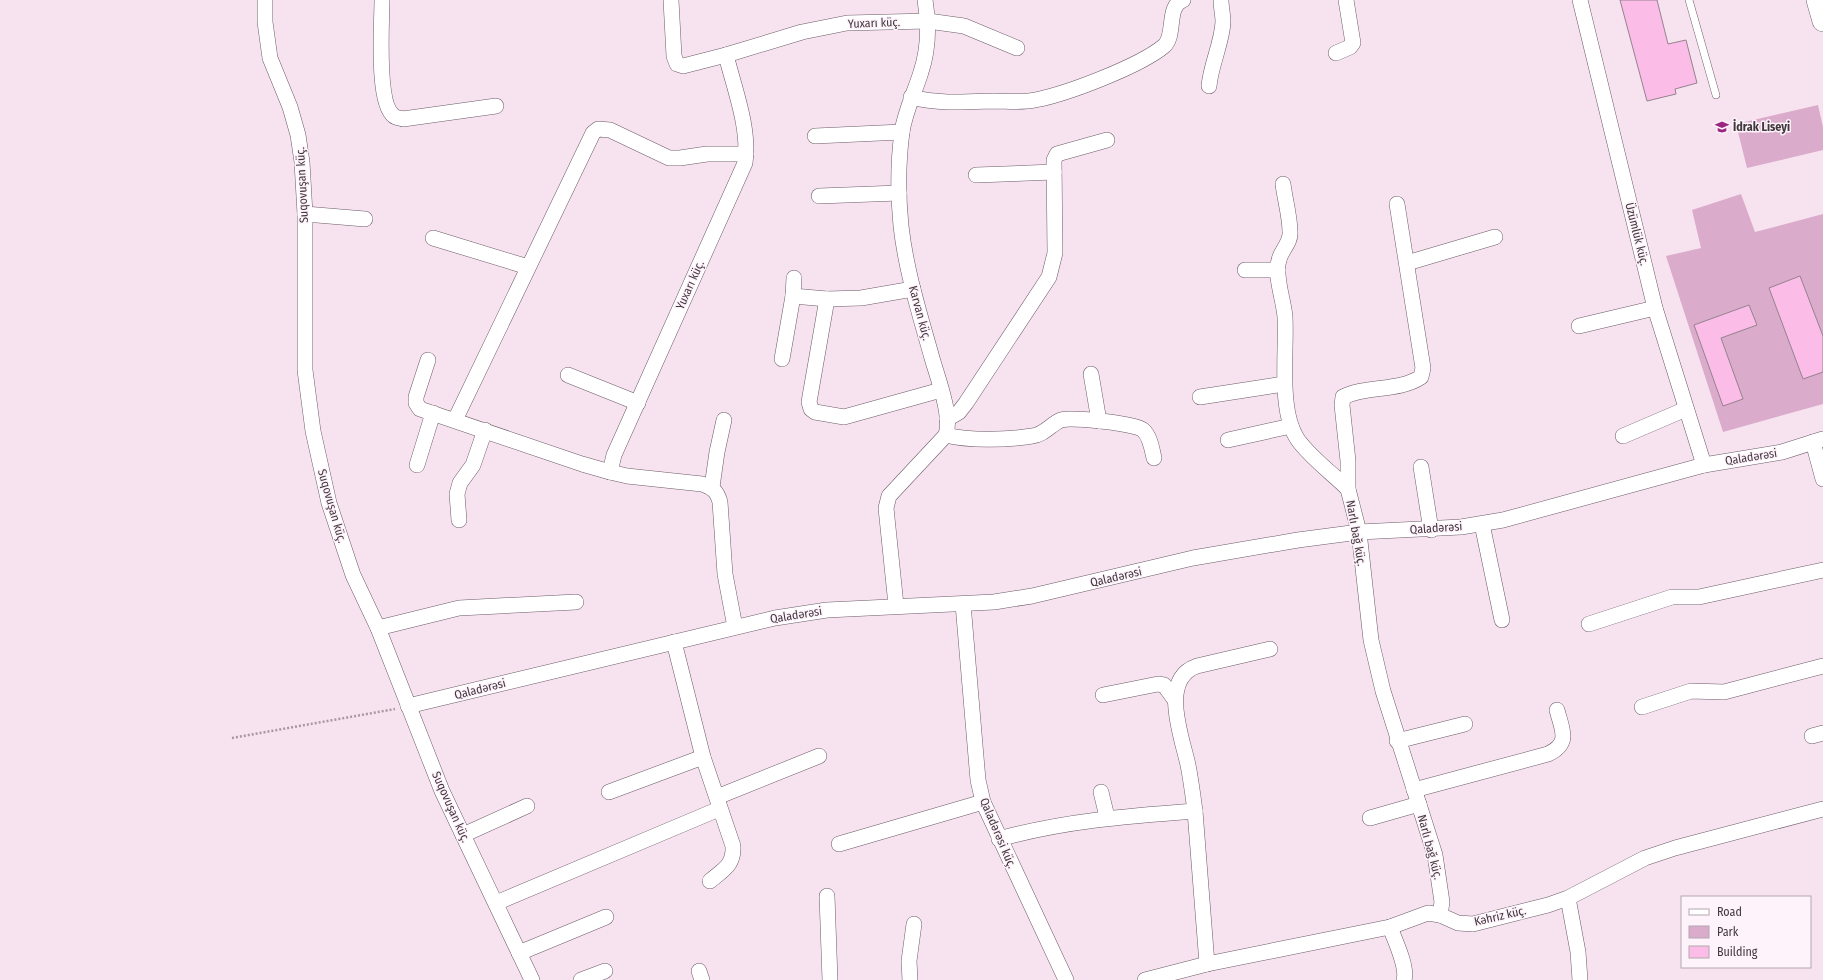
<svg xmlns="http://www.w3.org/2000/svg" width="1823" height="980" font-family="'Fira Sans Condensed',sans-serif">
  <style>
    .green { fill: #dbabcc }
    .building { fill: #fbbde7; stroke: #94828e }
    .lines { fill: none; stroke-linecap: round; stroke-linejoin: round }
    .lane-casing { stroke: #6c5b67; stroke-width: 8 }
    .street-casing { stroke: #6c5b67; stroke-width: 16 }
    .secondary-casing { stroke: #6c5b67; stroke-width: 22 }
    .path { stroke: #a697a0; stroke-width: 2.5; stroke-dasharray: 2 2; stroke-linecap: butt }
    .lane { stroke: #fff; stroke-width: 7 }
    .street { stroke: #fff; stroke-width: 15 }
    .secondary { stroke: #fff; stroke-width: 21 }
    .labels { text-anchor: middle; stroke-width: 3; stroke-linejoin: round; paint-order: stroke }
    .street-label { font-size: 12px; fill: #40383d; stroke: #fff3fb }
    .poi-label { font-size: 12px; font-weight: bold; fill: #40383d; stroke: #fff3fb; text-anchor: start }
  </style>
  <rect width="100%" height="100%" fill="#f7e3f0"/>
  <!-- green -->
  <g class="green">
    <path d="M1818 105 1823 127V150L1747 168 1736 124Z"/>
    <path d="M1741 194 1755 232 1823 214V404L1723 432 1666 256 1701 248 1692 210Z"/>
  </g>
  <!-- building -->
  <g class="building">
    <path d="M1620 0H1657L1668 44 1686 40 1697 83 1675 89 1676 94 1647 101Z"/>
    <path d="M1800 276 1823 336V372L1803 379 1769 288Z"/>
    <path d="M1749 305 1757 325 1721 338 1743 399 1723 406 1694 325Z"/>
  </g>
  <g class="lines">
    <!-- lane casing -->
    <g class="lane-casing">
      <path id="lane" d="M1689 0 1716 95"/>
    </g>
    <!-- street casing -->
    <g class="street-casing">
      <g id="street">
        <path d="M265 0V22L270 58 290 107 298 135 302 162 305 214V370L313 431 329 503 353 575 378 628 442 791 532 980"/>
        <path d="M382 0C382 22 376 104 394 116 396 118 401 118 403 119L496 106"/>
        <path d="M671 0 674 56 677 64 683 66 726 55"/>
        <path d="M1580 0 1655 308 1704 465"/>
        <path d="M1336 53 1350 47 1353 43 1346 0"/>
        <path d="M1209 86C1211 64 1222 43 1223 22 1223 15 1221 7 1221 0"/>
        <path d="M911 97C938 104 965 102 993 101 1007 101 1022 103 1035 100 1067 94 1140 66 1164 46 1176 36 1166 6 1183 0"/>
        <path d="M815 136 902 132"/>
        <path d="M976 175 1054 172"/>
        <path d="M1283 184C1285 200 1290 217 1290 232 1291 243 1281 250 1279 260 1274 275 1284 301 1285 317 1287 351 1278 411 1298 440 1311 458 1332 473 1348 489"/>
        <path d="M819 196 899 193"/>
        <path d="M1397 204 1423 368 1421 377C1398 392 1367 385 1343 397L1342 405 1348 461V489L1359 532 1371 640 1383 691 1435 855 1442 902 1440 915"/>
        <path d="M305 214 365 219"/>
        <path d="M433 238 528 267"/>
        <path d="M1407 263 1495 237"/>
        <path d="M1245 270H1278"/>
        <path d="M793 296 827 299 861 298 913 289"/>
        <path d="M827 299 809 402 811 409 815 412 844 417 941 390"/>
        <path d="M1579 326 1655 308"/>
        <path d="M782 359 793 296 794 278"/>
        <path d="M428 360 416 397V403L420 409 582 464 610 472"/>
        <path d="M1091 374 1099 421"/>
        <path d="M568 375 638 403"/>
        <path d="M1200 397 1284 384"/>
        <path d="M947 419 959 412 966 403 1049 277 1055 253 1054 160 1057 154 1107 140"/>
        <path d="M455 420 593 133 598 129 610 130 669 158H680L707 154H746"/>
        <path d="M946 435C969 441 1008 440 1032 436 1044 435 1051 424 1061 420 1071 417 1135 423 1143 430 1150 436 1152 449 1154 458"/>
        <path d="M1623 436 1686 409"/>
        <path d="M1228 440 1291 426"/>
        <path d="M1813 442 1823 479"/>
        <path d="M417 465 433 413"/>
        <path d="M1421 467 1431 530"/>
        <path d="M712 487 717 452 724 420"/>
        <path d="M459 520 457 494 460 483 473 465 485 430"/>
        <path d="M1482 524 1502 620"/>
        <path d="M963 604 978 780 983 802 1066 980"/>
        <path d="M896 605 886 508 889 496 946 435C952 415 938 379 932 358 920 315 906 271 901 226 898 196 898 162 902 132 905 111 915 92 921 72 929 48 929 24 925 0"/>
        <path d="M1589 624 1672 597H1699L1823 570"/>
        <path d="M735 627 725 574 720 502C717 491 713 488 702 484L627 476 610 472 614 455 745 163C750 128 734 88 726 55L802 32 847 23 928 21 964 26 1017 48"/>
        <path d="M378 628 459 608 576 602"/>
        <path d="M674 642 703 757 733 846C734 865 724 869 710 881"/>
        <path d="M1103 695 1158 684 1164 685 1175 700"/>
        <path d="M408 706 775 618 827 610 994 602 1032 596 1193 558 1298 540 1359 532 1461 527 1503 520 1704 465 1782 452 1823 439"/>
        <path d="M1642 707 1691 691 1724 692 1823 666"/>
        <path d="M1812 736 1823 733"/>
        <path d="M1397 741 1465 724"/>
        <path d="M1414 790 1548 754C1571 743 1562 730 1557 710"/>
        <path d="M609 792 703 757"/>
        <path d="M1101 792 1107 817"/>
        <path d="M717 797 819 756"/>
        <path d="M1195 811C1193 796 1191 780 1188 765 1182 737 1159 679 1197 666L1270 649"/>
        <path d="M1370 818 1419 804"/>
        <path d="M463 835 527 806"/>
        <path d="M999 839C1063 821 1128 816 1195 811L1207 964"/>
        <path d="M839 844 983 802"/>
        <path d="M827 896 830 980"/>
        <path d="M1568 898 1578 952 1580 980"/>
        <path d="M496 903 719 809"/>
        <path d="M1390 927C1395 941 1408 967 1404 980"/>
        <path d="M519 953 606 917"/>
        <path d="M699 971 702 980"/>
        <path d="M581 980 605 971"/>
        <path d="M910 980 909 961 914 924"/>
        <path d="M1145 980 1207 964 1390 927 1428 913 1440 915 1458 923 1473 924 1548 905 1568 898 1645 858 1675 848 1823 809"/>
      </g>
    </g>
    <!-- secondary casing -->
    <g class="secondary-casing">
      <path id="secondary" d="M1817 0 1823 21"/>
    </g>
    <!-- path -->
    <path class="path" d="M232 738 395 709"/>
    <!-- lane -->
    <use href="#lane" class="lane"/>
    <!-- street -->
    <use href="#street" class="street"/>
    <!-- secondary -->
    <use href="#secondary" class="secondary"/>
  </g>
  <!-- icons -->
  <defs>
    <g id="school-bare" transform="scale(1.08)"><path d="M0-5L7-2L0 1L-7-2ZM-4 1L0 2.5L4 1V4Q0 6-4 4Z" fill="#9b2682" stroke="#fff3fb" stroke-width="2.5" paint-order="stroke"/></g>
  </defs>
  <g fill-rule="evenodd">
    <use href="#school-bare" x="1722" y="127"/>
  </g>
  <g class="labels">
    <!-- street labels -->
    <g class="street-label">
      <text transform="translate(874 23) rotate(-2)" y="4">Yuxarı küç.</text>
      <text transform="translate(302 185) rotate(-93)" y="4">Suqovuşan küç.</text>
      <text transform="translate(1637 234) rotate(76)" y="4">Üzümlük küç.</text>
      <text transform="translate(690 285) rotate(-66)" y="4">Yuxarı küç.</text>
      <text transform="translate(920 313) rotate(75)" y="4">Karvan küç.</text>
      <text transform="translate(1751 457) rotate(-9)" y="4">Qaladərəsi</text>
      <text transform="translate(332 506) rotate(74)" y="4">Suqovuşan küç.</text>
      <text transform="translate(1436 528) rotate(-4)" y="4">Qaladərəsi</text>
      <text transform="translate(1356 533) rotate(80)" y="4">Narlı bağ küç.</text>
      <text transform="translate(1116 577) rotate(-13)" y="4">Qaladərəsi</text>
      <text transform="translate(796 615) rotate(-9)" y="4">Qaladərəsi</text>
      <text transform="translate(480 689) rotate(-14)" y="4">Qaladərəsi</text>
      <text transform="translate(451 807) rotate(66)" y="4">Suqovuşan küç.</text>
      <text transform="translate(998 833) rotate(67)" y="4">Qaladərəsi küç.</text>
      <text transform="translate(1430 847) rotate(75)" y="4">Narlı bağ küç.</text>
      <text transform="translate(1500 916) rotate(-13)" y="4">Kəhriz küç.</text>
    </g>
    <!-- poi labels -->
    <g class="poi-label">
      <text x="1733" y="131">İdrak Liseyi</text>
    </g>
  </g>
  <!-- legend -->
  <rect x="1681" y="896" width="130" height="72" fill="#fff3fb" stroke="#b3a8af"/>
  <rect x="1689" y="909" width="20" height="6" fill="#ffffff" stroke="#b3a8af"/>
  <text x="1717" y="916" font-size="12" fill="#40383d">Road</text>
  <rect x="1689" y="926" width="20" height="12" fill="#dbabcc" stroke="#b3a8af"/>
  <text x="1717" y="936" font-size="12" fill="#40383d">Park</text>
  <rect x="1689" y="946" width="20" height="12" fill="#fbbde7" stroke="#b3a8af"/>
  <text x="1717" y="956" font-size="12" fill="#40383d">Building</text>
</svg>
